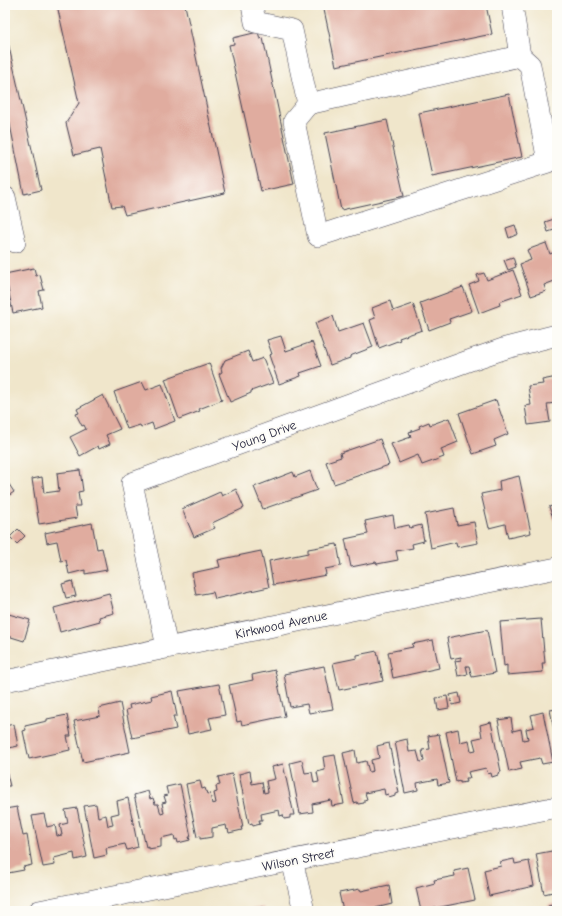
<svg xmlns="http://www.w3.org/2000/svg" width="562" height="916" font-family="'Comic Neue',sans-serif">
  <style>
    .building { fill: #e0ac9f }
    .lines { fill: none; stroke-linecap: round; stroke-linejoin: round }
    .minor-casing { stroke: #413f51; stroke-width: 22 }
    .minor { stroke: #fff; stroke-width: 21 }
    .labels { text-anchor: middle; stroke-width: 4; stroke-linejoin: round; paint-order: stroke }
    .street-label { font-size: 13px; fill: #22223b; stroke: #fdfcf7 }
  </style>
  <rect width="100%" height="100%" fill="#fdfcf7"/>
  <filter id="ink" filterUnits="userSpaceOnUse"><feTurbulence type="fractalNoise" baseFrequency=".025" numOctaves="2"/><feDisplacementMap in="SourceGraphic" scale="8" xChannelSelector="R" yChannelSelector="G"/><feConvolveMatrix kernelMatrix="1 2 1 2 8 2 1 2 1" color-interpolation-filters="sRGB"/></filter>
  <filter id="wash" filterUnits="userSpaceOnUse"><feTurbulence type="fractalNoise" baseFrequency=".012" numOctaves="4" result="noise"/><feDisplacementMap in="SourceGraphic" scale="16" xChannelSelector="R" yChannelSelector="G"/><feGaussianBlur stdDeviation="0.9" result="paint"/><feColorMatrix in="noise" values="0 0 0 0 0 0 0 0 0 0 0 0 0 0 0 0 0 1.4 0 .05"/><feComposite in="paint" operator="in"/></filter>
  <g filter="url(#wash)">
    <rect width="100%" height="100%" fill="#f0e6cb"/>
    <g id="blocks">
      <!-- building -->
      <g class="building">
        <path d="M57 5H185L225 193 125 215 122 206 112 207 100 149 74 155 66 123 79 103Z"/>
        <path d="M323 5H486L492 34 336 66Z"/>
        <path d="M5 29 41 190 24 194 5 100Z"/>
        <path d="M258 32 260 39 263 38 294 184 261 191 229 45 234 44 233 38Z"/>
        <path d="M509 94 522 157 432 176 419 113Z"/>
        <path d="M387 120 404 196 341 210 325 133Z"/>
        <path d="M554 219 557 229 548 232 545 222Z"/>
        <path d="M515 225 518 234 509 238 506 228Z"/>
        <path d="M546 243 550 254 557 251V280L544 285 546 291 531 296 520 264 531 260 527 250Z"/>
        <path d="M513 257 516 267 508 270 504 260Z"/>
        <path d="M34 268 36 276 40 275 44 290 39 291 42 307 13 313 5 274Z"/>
        <path d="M513 270 522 294 499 302 500 305 479 313 469 285 479 281 477 275 484 273 487 280Z"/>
        <path d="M463 287 472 311 449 319 450 322 429 330 420 303Z"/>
        <path d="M390 301 393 311 413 304 422 330 399 338 400 340 379 348 370 320 375 318 372 308Z"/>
        <path d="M333 316 338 332 364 323 373 347 350 356V358L330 365 315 323Z"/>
        <path d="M281 336 286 351 312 342 321 366 300 373 301 376 279 384 269 355 272 354 267 340Z"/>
        <path d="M248 351 252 362 263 358 273 383 251 391V393L230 402 219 374 222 372 221 368 225 360Z"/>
        <path d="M209 363 222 400 199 409 200 411 179 419 165 379Z"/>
        <path d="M557 377V403L547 404 550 422 528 425 525 406 531 405 528 386 543 384 542 380Z"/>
        <path d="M142 382 146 390 162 384 175 421 154 429 152 423 141 427 140 425 127 429 114 392Z"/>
        <path d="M103 395 120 429 106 435 110 444 99 449 98 446 80 456 70 437 86 429 84 425 82 426 76 414 79 413 77 409Z"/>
        <path d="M496 400 508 434 494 440 496 446 473 454 459 413Z"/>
        <path d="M449 418 458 442 441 449 444 457 422 465 418 455 399 463 391 444 411 437 409 432 420 428 419 426 429 422 430 425Z"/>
        <path d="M380 439 389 465 334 484 326 462 341 457 340 453Z"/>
        <path d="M80 470 83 491 78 492 80 506H75L77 518 39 524 32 479 42 477 44 493 59 491 57 473Z"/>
        <path d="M310 471 317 490 263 509 254 487 293 472 295 477Z"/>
        <path d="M519 476 531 533 508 538 505 524 489 528 481 494 500 490 499 481Z"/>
        <path d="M5 478 14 492 5 498Z"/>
        <path d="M236 489 244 508 212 523 215 528 194 537 182 509 220 492 222 496Z"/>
        <path d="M557 504V528L549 507Z"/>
        <path d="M454 508 457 525 474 522 478 543 457 547 456 542 431 548 425 514Z"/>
        <path d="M393 515 395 528 409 525 410 528 421 525 424 541 412 544 413 548 396 551 398 560 377 564 376 562 351 567 345 539 368 534 365 521Z"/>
        <path d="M92 523 97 549 102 548 107 570 85 574V570L69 574 66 560 61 561 57 541 47 543 45 533Z"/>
        <path d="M18 529 25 536 17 544 10 537Z"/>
        <path d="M337 544 341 566 325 569 326 575 273 585 269 561 308 553V549Z"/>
        <path d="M261 551 269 587 215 599 213 592 196 595 192 573 220 567 218 560Z"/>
        <path d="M72 581 76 596 66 598 62 584Z"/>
        <path d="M109 593 114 613 99 617 100 621 60 632 54 608Z"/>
        <path d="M5 613 30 620 24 641 8 636 7 639 5 638Z"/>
        <path d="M541 619 545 663H542L543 672 507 675V665L504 666 500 622Z"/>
        <path d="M487 630 495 673 472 677 469 666H466L468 674 458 676 455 661 461 660V657L451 659 447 638Z"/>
        <path d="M433 640 439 668 393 678 388 652 413 647 412 644Z"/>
        <path d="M377 651 383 681 339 690 333 663 357 658V655Z"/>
        <path d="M324 666 333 709 309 713 307 704 290 707 284 674Z"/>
        <path d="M275 670 285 716 242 725 241 721 237 722 229 685 253 680 252 675Z"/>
        <path d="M219 684 225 715 209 718 212 729 188 734 179 691Z"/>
        <path d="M172 691 177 716H173L176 729 132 738 126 710 130 709 129 705 152 700 151 696Z"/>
        <path d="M459 693 461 703 452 705 450 695Z"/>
        <path d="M447 696 449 708 438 710 436 698Z"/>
        <path d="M120 703 130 752 83 762 74 721 100 716 99 708Z"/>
        <path d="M557 709V739H556L550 710Z"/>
        <path d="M543 712 553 762 542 764 540 758 520 762 522 769 509 772 498 720 511 718 513 731 521 729 523 740 528 739 526 729 534 727 531 715Z"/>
        <path d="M67 715 71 736H67L70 750 29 759 23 731 26 730 25 726 47 721V719Z"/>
        <path d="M491 722 501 772 498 773V775L492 777 491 773 488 774 486 768 468 772 470 778H466L467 782 460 783V781L456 782 446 732 458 729 460 742 469 740 471 751 476 750 473 739 482 737 480 725Z"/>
        <path d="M14 724 18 746 5 749V726Z"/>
        <path d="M439 734 449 783 438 785 437 779 417 783 418 790 405 793 395 742 407 739 409 752 417 751 420 762 424 761 422 750 430 749 428 736Z"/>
        <path d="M389 743 399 793 395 794V796L389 798 388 794 385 795 384 789 365 793 367 799 364 800V803L358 804 357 802 354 803 343 753 355 750 357 763 366 761 369 772 373 771 371 760 379 758 377 746Z"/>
        <path d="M335 755 344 804 332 806 331 800 312 804 313 812 300 814 290 763 302 760 305 773 312 772 314 783 319 782 317 772 325 770 323 757Z"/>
        <path d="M283 764 294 815H290V818L284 819 283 815 280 816 279 810 261 814 262 820H259L260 824 253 826 252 823 249 824 239 774 250 771 252 784 262 782 264 793 268 792 266 781 275 779 272 767Z"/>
        <path d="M5 766 10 786H5Z"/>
        <path d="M232 774 243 827H241L242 830 229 833 228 829 227 830 226 825 212 828V837L200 839V836L197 837 186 784 200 781 202 789 205 788 207 794 210 793 212 804 216 803 214 793 217 792 216 786 220 785 218 777Z"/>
        <path d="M180 784 191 837H189L190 840 178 843 177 839 175 840 174 835 161 838V847L148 849V846L146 847 134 795 148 791 150 799 153 798 155 804H158L161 814 164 813 162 803 166 802 164 796 168 795 166 787Z"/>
        <path d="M128 798 138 847 127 850 125 844 106 848 107 855 94 858 84 806 96 804 98 817 106 815 108 826 113 825 111 815 119 813 117 801Z"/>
        <path d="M17 807 23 836 27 835 32 865 23 867 24 870 8 873 9 874 5 875V851L10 850 8 840H5V809Z"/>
        <path d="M77 808 87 857 75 860 74 853 54 858 55 865 43 867 32 816 44 814 47 827 55 825 57 836 62 835 60 825 68 823 65 810Z"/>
        <path d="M557 850V891L544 894 536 854Z"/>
        <path d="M514 859 515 864 529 861 534 886 489 896 484 870 501 866 500 862Z"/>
        <path d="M468 868 475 900 421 911 416 888 435 883 434 880 455 876 454 871Z"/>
        <path d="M389 885 392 904 367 910V911H343L339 893 360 889 361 891Z"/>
        <path d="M557 903V911H549L548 905Z"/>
        <path d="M263 907 264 911H247V910Z"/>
      </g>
    </g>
  </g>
  <g filter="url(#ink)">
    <use href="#blocks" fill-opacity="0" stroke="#413f51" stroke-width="1"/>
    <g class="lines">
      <!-- minor casing -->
      <g class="minor-casing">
        <g id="minor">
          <path d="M252 5 255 22 292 30 308 104 520 56 512 5"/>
          <path d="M308 104 294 121 318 236 548 162 530 65 520 56"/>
          <path d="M5 197 15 242"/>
          <path d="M167 647 132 483 468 361 506 348 557 335"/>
          <path d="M5 681 557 568"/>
          <path d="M292 860 304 911"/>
          <path d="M39 911 557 807"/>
        </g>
      </g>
      <!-- minor -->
      <use href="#minor" class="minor"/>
    </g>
  </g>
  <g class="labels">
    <!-- street labels -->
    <g class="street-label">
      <text transform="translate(264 435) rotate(-20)" y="5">Young Drive</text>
      <text transform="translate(281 624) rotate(-12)" y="5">Kirkwood Avenue</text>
      <text transform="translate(298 859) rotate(-11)" y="5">Wilson Street</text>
    </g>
  </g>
  <!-- margin -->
  <rect width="562" height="916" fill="none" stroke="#fdfcf7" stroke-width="20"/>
</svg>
